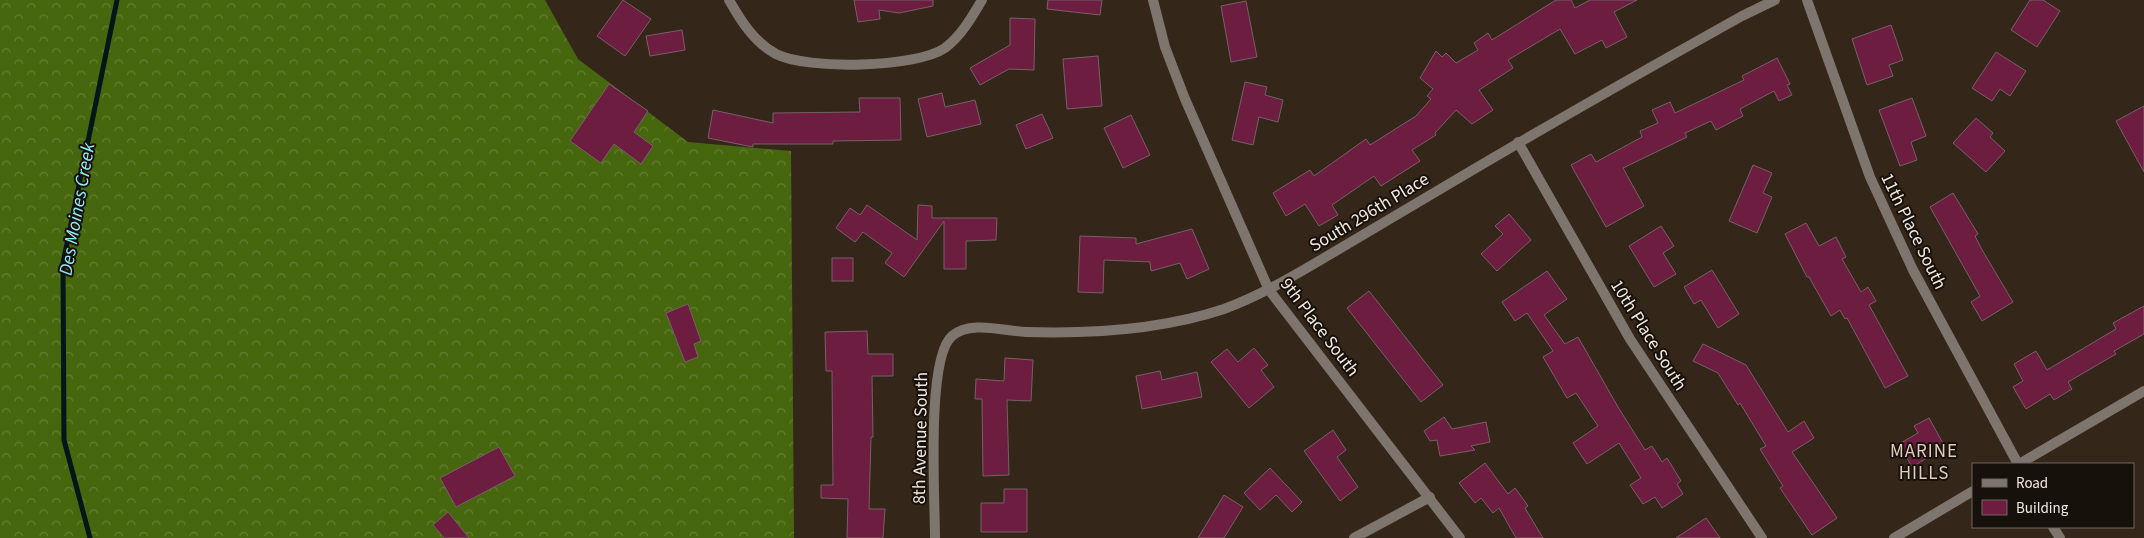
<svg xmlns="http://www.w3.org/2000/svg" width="2144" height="538" font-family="'Source Sans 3',sans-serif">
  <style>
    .forest { fill: url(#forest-crowns) }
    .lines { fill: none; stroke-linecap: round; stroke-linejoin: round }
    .stream { stroke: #051518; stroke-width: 5 }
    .building { fill: #6c1d40; stroke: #776067 }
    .minor { stroke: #7d756e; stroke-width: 10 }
    .labels { text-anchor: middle; stroke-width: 4; stroke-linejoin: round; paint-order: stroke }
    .street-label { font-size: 18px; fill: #f3e9e1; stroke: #17110b }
    .water-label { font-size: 19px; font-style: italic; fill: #91ebf8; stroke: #17110b }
    .neighbourhood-label { font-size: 19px; letter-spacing: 1px; fill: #e1cdbd; stroke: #17110b }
  </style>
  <defs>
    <pattern id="forest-crowns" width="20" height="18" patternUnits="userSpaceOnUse" patternTransform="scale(1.25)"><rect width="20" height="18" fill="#47670f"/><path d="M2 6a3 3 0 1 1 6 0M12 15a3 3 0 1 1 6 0" fill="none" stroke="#627d32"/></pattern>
  </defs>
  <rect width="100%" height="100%" fill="#35261a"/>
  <!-- forest -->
  <path class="forest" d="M0 0H545L578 59 688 142 791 151 794 538H0Z"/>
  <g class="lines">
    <!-- stream -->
    <path class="stream" d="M90 538 64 440 63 263 117 0"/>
  </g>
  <!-- building -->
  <g class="building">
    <path d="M623 0 651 19 625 56 597 36Z"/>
    <path d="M854 0H933V6L899 13 879 10 880 19 858 22Z"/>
    <path d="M1048 0H1102L1100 15 1047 9Z"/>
    <path d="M1556 0H1571L1575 8 1590 0H1637L1614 12 1627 37 1606 48 1602 40 1575 54 1560 29 1508 60 1513 68 1479 90 1493 110 1472 124 1456 110 1435 133 1436 135 1412 150 1420 161 1381 186 1374 176 1332 205 1338 215 1319 226 1305 204 1286 216 1273 193 1310 170 1314 176 1366 139 1370 145 1416 116 1431 99 1427 96 1433 89 1420 78 1436 51 1442 57 1446 53 1456 63 1478 50 1474 43 1488 33 1492 40Z"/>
    <path d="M2030 0H2043L2060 11 2037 47 2011 30Z"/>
    <path d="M1246 1 1257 57 1231 62 1221 6Z"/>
    <path d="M1010 18 1035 19 1034 70 1009 69 980 85 970 68 1010 45Z"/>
    <path d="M1891 25 1903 60 1889 65 1893 76 1867 85 1852 39Z"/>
    <path d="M682 30 685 50 650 56 646 36Z"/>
    <path d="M1996 52 2026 71 2010 96 2000 89 1992 101 1972 88Z"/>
    <path d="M1098 56 1102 106 1067 109 1063 59Z"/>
    <path d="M1777 58 1790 84 1787 85 1792 95 1779 101 1774 91 1740 109 1743 116 1716 130 1711 121 1685 133 1687 137 1623 168 1644 206 1606 227 1571 165 1591 154 1596 162 1642 137 1640 131 1658 123 1652 110 1670 102 1675 113 1744 80 1742 76Z"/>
    <path d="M1245 82 1267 87 1265 95 1283 100 1278 122 1259 117 1253 145 1232 140Z"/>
    <path d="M609 84 648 111 634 132 653 146 641 164 614 144 601 163 570 141Z"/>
    <path d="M942 93 945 107 975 100 981 124 927 137 918 99Z"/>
    <path d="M859 98H900L901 140 833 141V144H753V147L708 138 713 110 773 123V113L860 112Z"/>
    <path d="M1912 98 1926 136 1911 142 1917 160 1900 166 1879 110Z"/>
    <path d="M2144 106V172L2116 121Z"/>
    <path d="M1042 114 1053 138 1026 149 1016 125Z"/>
    <path d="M1131 115 1150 155 1123 168 1104 128Z"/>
    <path d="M1976 118 1993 133 1990 137 2005 151 1986 172 1953 143Z"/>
    <path d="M1753 165 1772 173 1763 193 1772 197 1757 233 1729 221Z"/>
    <path d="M1953 193 1978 234 1975 236 1981 248 2013 302 1982 321 1971 302 1980 296 1930 207Z"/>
    <path d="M867 205 917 240 918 205 932 206V218H997L996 240 966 241V269H944V221L904 277 885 263 892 253 863 232 855 242 836 228 850 208 860 215Z"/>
    <path d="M1509 214 1531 240 1497 271 1481 254 1503 234 1495 226Z"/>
    <path d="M1806 223 1819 246 1836 237 1846 257 1842 259 1861 292 1868 287 1876 301 1869 305 1908 376 1885 388 1847 318 1845 319 1840 310 1831 316 1809 277H1807L1785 234Z"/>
    <path d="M1661 226 1674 246 1663 253 1676 274 1654 287 1629 246Z"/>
    <path d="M1192 229 1209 269 1187 279 1180 263 1151 271 1150 262 1104 260 1103 293 1078 292 1080 236 1136 238V244Z"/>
    <rect x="832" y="258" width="21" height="23"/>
    <path d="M1712 270 1739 314 1718 328 1701 300 1694 304 1684 287Z"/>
    <path d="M1547 271 1567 299 1544 315 1565 344 1578 337 1618 407 1645 450 1652 446 1662 462 1667 458 1681 481 1677 484 1683 494 1662 508 1655 497 1643 504 1630 485 1641 478 1619 443 1587 464 1573 443 1598 426 1576 393 1567 398 1543 357 1553 351 1527 313 1515 321 1502 302Z"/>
    <path d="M1369 291 1443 385 1421 402 1347 308Z"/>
    <path d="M688 304 701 341 694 344 698 357 685 362 666 313Z"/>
    <path d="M2144 306V334L2114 351 2116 354 2068 382 2072 389 2054 400 2050 394 2026 409 2013 387 2023 381 2014 364 2036 351 2047 370 2116 329 2113 323Z"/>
    <path d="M867 331 868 354H893V376H872L873 437H871L869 509H885L883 538H847L848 499 821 498V485H833L832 371H826L825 332Z"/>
    <path d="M1703 344 1746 365 1788 432 1804 421 1814 438 1792 452 1837 518 1812 535 1780 488 1783 486 1760 449 1766 446 1740 403 1738 405 1718 373 1693 361Z"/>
    <path d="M1254 348 1268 365 1261 370 1274 387 1249 408 1211 362 1227 349 1238 362Z"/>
    <path d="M1005 358 1033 360 1031 401 1007 400 1009 475 983 476 982 399H975L976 379 1004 381Z"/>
    <path d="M1160 371 1162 380 1197 372 1202 397 1142 409 1136 376Z"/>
    <path d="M1444 417 1452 429 1486 422 1490 442 1471 446 1475 450 1440 456 1437 440 1430 441 1424 431Z"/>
    <path d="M1929 418 1945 447 1912 467 1899 444 1918 433 1914 426Z"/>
    <path d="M1333 430 1346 450 1337 457 1358 487 1340 501 1304 451Z"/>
    <path d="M499 447 515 476 456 507 440 478Z"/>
    <path d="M1485 463 1508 494 1515 488 1528 506 1525 508 1543 538H1516L1499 508 1493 513 1481 498 1475 503 1459 483Z"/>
    <path d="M1270 468 1302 502 1292 512 1276 495 1260 510 1244 493Z"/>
    <path d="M1004 489H1027V532H981V503H1004Z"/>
    <path d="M1224 495 1243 507 1224 538H1198Z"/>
    <path d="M448 512 469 538H444L433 525Z"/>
    <path d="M1706 518 1720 538H1676Z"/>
  </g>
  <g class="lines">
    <!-- minor -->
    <g class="minor">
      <path d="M729 0C741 21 754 42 776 54 807 70 916 68 945 48 961 36 972 17 982 0"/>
      <path d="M1153 0 1165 47 1185 99 1269 290 1460 538"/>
      <path d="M1807 0 1870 177 1913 270 2018 464"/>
      <path d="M1518 142 1630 339 1762 538"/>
      <path d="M2019 464 2144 391"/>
      <path d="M2053 527 2060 538"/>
      <path d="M935 538C935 500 926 358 952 336 970 320 1004 331 1026 332 1091 334 1161 330 1224 309 1262 295 1295 275 1329 255 1364 234 1398 214 1432 194 1534 133 1638 74 1742 16L1775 0"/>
      <path d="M1354 538 1430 497"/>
      <path d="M1894 538 1973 491"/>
    </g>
  </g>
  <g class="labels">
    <!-- street labels -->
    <g class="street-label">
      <text transform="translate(1369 212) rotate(-31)" y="6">South 296th Place</text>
      <text transform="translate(1914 231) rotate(64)" y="6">11th Place South</text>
      <text transform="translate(1320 327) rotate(53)" y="6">9th Place South</text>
      <text transform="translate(1649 335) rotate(58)" y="6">10th Place South</text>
      <text transform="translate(920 438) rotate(-89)" y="6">8th Avenue South</text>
    </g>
    <!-- water labels -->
    <g class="water-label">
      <text transform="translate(76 209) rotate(-80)" y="7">Des Moines Creek</text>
    </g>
    <!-- neighbourhood labels -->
    <g class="neighbourhood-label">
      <text x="1924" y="457">MARINE<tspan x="1924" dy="22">HILLS</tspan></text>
    </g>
  </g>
  <!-- legend -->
  <rect x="1972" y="463" width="162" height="65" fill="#17110b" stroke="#6f6761"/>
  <rect x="1982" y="479" width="25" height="8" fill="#7d756e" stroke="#6f6761"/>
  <text x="2016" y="488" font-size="15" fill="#f3e9e1">Road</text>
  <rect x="1982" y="500" width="25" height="15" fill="#6c1d40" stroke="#6f6761"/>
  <text x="2016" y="513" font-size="15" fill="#f3e9e1">Building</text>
</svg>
